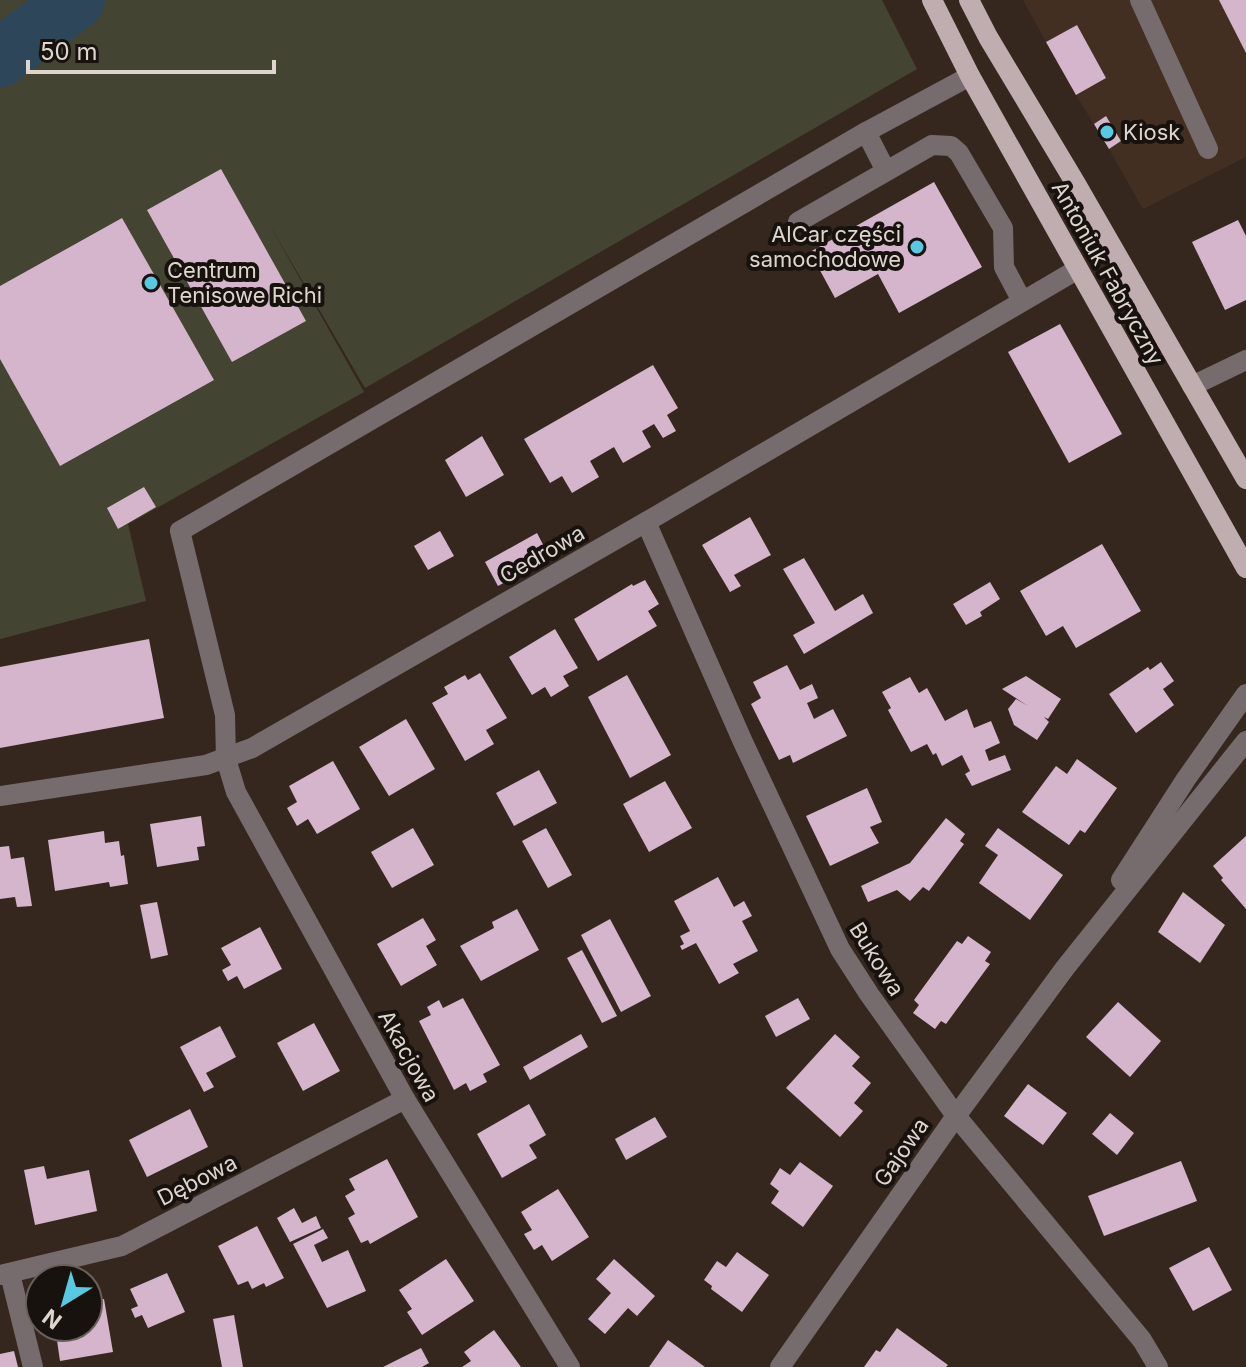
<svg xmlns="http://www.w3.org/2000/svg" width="1246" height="1367" font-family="Inter,sans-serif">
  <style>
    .built { fill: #422f22 }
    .green { fill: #434532 }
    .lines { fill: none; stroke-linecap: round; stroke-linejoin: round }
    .river { stroke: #2e465a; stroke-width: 58 }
    .building { fill: #d4b5cb }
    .minor { stroke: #766c6d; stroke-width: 20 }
    .major { stroke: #c0adaf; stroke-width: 20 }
    .poi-dot { fill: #58c9e3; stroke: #18120e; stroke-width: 3 }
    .labels { text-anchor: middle; stroke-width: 8; stroke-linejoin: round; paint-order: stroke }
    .poi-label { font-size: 22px; fill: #ded5cf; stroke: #18120e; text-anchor: start }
    .street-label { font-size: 22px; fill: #ded5cf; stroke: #18120e }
  </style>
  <rect width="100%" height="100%" fill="#36271e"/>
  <!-- built -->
  <path class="built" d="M1023 0H1246V157L1143 209 1109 149 1121 141 1106 116 1094 124 1076 95 1106 78 1077 25 1046 42Z"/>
  <!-- green -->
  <path class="green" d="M0 0H882L917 69 365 388 268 222 364 392 128 524 146 601 0 639Z"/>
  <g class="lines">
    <!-- river -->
    <path class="river" d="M0 58 76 0"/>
  </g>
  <!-- building -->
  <g class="building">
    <path d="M1219 0H1246V53Z"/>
    <path d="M1077 25 1106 78 1076 95 1046 42Z"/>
    <path d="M1106 116 1121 141 1109 149 1094 124Z"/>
    <path d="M221 169 306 321 232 362 147 210Z"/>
    <path d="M934 182 982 267 899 313 878 274 835 298 810 252Z"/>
    <path d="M122 218 214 380 60 466 0 359V286Z"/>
    <path d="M1238 220 1246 236V300L1225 310 1192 242Z"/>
    <path d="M1060 324 1122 434 1069 463 1008 352Z"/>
    <path d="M653 365 678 408 667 415 676 431 663 438 654 424 642 431 651 447 623 463 614 447 590 461 599 477 572 493 562 476 550 483 524 439Z"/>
    <path d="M482 436 504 475 466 497 445 460Z"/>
    <path d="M144 487 156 507 118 529 107 508Z"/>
    <path d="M750 517 771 555 734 575 741 586 730 592 702 545Z"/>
    <path d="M440 531 454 556 428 570 414 546Z"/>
    <path d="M537 533 550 558 498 586 485 562Z"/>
    <path d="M1102 544 1141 611 1076 648 1063 626 1046 636 1020 591Z"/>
    <path d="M804 558 835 611 863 594 873 613 804 654 793 635 815 623 783 569Z"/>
    <path d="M645 580 659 604 648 611 657 626 598 661 574 619 632 584 633 586Z"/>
    <path d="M990 582 1000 599 980 612 982 616 966 625 953 604Z"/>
    <path d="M555 629 578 668 563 676 569 686 551 697 545 687 532 695 509 657Z"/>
    <path d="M149 639 164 718 0 748V667Z"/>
    <path d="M1161 662 1174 681 1163 689 1174 705 1136 733 1109 694 1148 667 1150 670Z"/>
    <path d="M787 665 800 690 812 684 818 698 807 703 814 719 833 709 847 736 793 763 790 755 779 760 751 704 761 698 753 682Z"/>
    <path d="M480 673 507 718 486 730 494 744 465 761 432 703 448 694 444 687 465 675 468 680Z"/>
    <path d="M627 675 671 755 630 778 588 697Z"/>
    <path d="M1026 676 1061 699 1048 719 1044 717 1049 722 1037 740 1014 725 1008 709 1016 699 1028 706 1002 689Z"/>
    <path d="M910 677 919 693 927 688 945 721 967 709 974 728 991 721 1000 743 985 750 989 761 1005 755 1011 770 972 786 965 774 970 771 962 755 942 766 936 753 933 755 927 744 911 752 888 710 891 708 882 692Z"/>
    <path d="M406 719 435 769 389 796 359 747Z"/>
    <path d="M1077 759 1117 788 1085 833 1080 830 1069 845 1022 812 1056 766 1067 774Z"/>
    <path d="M333 761 360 809 317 834 308 819 297 826 287 808 297 802 289 786Z"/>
    <path d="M539 770 557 803 514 826 496 793Z"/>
    <path d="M665 781 692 828 649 852 623 804Z"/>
    <path d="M867 788 882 822 870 827 879 843 830 866 806 816Z"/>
    <path d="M201 816 205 846 197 847 199 860 157 867 150 824Z"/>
    <path d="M946 818 965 834 960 841 964 844 929 891 923 887 910 901 897 890 868 902 861 886 910 863Z"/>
    <path d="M413 828 434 865 392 888 371 852Z"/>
    <path d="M546 828 572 875 548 888 522 841Z"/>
    <path d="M998 828 1063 875 1030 920 979 883 998 855 985 846Z"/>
    <path d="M104 831 105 843 119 841 121 856 124 855 128 884 110 887 109 882 55 891 48 840Z"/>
    <path d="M1246 836V909L1221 880 1223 878 1213 866Z"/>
    <path d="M9 846 11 859 24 857 32 906 17 907 15 897 0 899V847Z"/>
    <path d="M718 877 734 907 744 901 752 916 742 921 758 951 733 964 739 973 719 984 696 943 682 950 680 946 684 944 680 936 690 931 674 901Z"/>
    <path d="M1183 892 1225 925 1200 963 1158 932Z"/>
    <path d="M157 902 168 955 151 959 140 905Z"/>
    <path d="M517 909 539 950 481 981 460 946 494 928 492 922Z"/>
    <path d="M423 918 436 940 426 946 437 965 401 986 377 944Z"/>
    <path d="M610 919 651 996 621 1012 581 935Z"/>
    <path d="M260 927 282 969 244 989 237 976 228 981 222 970 231 965 221 948Z"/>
    <path d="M968 936 991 952 985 961 990 964 946 1024 941 1021 935 1029 913 1013 919 1005 914 1000 957 941 962 944Z"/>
    <path d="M582 950 617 1016 602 1023 567 958Z"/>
    <path d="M463 998 500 1065 483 1074 487 1082 470 1091 466 1083 454 1090 419 1021 431 1015 427 1007 439 1000 443 1008Z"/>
    <path d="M798 998 810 1019 776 1037 765 1016Z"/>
    <path d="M1118 1002 1161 1041 1130 1077 1086 1037Z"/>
    <path d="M314 1023 340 1071 303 1091 277 1043Z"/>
    <path d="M220 1026 236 1057 206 1073 214 1087 204 1092 180 1047Z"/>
    <path d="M581 1034 588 1047 530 1080 523 1067Z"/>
    <path d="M835 1034 860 1057 852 1066 871 1083 854 1103 863 1111 840 1137 786 1088Z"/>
    <path d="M1028 1084 1067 1113 1043 1145 1004 1116Z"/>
    <path d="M529 1104 546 1135 529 1145 537 1158 502 1178 477 1134Z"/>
    <path d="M190 1109 208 1147 147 1177 129 1140Z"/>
    <path d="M1110 1113 1134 1133 1117 1155 1092 1134Z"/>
    <path d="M655 1117 667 1137 626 1160 615 1139Z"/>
    <path d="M387 1159 418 1217 370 1244 368 1240 361 1243 348 1218 355 1214 345 1196 355 1190 349 1179Z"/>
    <path d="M1181 1161 1197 1201 1104 1236 1088 1196Z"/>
    <path d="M800 1162 833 1186 803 1227 771 1203 779 1191 770 1184 780 1168 790 1175Z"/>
    <path d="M44 1166 47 1179 89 1170 97 1211 35 1225 24 1170Z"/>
    <path d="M558 1189 589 1237 552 1261 542 1245 534 1250 524 1234 532 1230 521 1212Z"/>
    <path d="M294 1208 302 1223 316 1216 321 1228 290 1242 277 1218Z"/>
    <path d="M257 1226 284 1278 266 1287 264 1283 252 1289 248 1281 238 1285 218 1246Z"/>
    <path d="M323 1229 328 1238 314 1245 322 1262 348 1250 366 1291 327 1308 293 1244Z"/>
    <path d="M1209 1247 1232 1290 1193 1311 1169 1268Z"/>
    <path d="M737 1252 769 1275 742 1312 711 1289 712 1286 704 1280 717 1261 726 1267Z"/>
    <path d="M446 1259 474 1301 422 1335 407 1312 412 1309 399 1290Z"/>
    <path d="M614 1259 655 1296 637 1316 628 1308 605 1334 588 1319 611 1293 596 1279Z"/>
    <path d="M167 1273 185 1312 148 1328 142 1315 135 1318 131 1309 138 1306 130 1289Z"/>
    <path d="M104 1299 113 1352 60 1361 55 1327H88V1301Z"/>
    <path d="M234 1315 243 1367H222L213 1319Z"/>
    <path d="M897 1328 948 1365 946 1367H864L876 1350 880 1352Z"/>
    <path d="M494 1330 521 1367H462L471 1361 464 1352Z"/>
    <path d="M668 1340 705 1367H649Z"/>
    <path d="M421 1348 429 1363 422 1367H383Z"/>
    <path d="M14 1351 18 1367H0V1354Z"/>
  </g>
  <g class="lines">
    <!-- minor -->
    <g class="minor">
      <path d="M1140 0 1208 149"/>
      <path d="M866 132 886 171"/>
      <path d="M798 222 932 145 951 146 959 153 1003 228 1004 267 1022 301"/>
      <path d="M1192 386 1246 360"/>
      <path d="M646 522 743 742 840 949 869 994 956 1116 1142 1340 1158 1367"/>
      <path d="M0 796 206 765 252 748 646 522 1078 269"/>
      <path d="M1121 880 1186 779 1246 694"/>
      <path d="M10 1274 33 1367"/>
      <path d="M0 1275 122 1246 405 1099"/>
      <path d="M570 1367 405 1099 236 792 226 759 225 715 180 531 866 132 970 76"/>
      <path d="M780 1367 956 1116 1065 968 1246 741"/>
    </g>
    <!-- major -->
    <g class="major">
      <path d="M932 0 970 76 1246 568"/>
      <path d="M969 0 988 37 1076 184 1246 479"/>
    </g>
  </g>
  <!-- markers -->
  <g class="poi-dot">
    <circle cx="1107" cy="132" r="8"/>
    <circle cx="917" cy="247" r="8"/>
    <circle cx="151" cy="283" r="8"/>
  </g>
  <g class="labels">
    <!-- poi labels -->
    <g class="poi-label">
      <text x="1123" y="140">Kiosk</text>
      <text x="901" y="242" text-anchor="end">AlCar części<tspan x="901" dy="25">samochodowe</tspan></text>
      <text x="167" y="278">Centrum<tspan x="167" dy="25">Tenisowe Richi</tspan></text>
    </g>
    <!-- street labels -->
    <g class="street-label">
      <text transform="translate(1108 273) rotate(61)" y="8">Antoniuk Fabryczny</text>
      <text transform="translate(542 554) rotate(-30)" y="8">Cedrowa</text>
      <text transform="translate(877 959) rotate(58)" y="8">Bukowa</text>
      <text transform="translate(409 1056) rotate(61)" y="8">Akacjowa</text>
      <text transform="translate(901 1152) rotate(-55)" y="8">Gajowa</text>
      <text transform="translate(197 1180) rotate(-27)" y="8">Dębowa</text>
    </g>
  </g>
  <!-- north arrow -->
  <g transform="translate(64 1303) rotate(217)"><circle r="38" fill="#18120e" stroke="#67605b" stroke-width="2"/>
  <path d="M0-6L14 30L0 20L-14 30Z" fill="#58c9e3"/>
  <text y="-12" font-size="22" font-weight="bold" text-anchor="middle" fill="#ded5cf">N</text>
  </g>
  <!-- scale -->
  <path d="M28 60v12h246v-12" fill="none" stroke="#ded5cf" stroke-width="4"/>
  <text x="40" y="60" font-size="24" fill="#ded5cf" stroke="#18120e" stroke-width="6" paint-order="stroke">50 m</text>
</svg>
